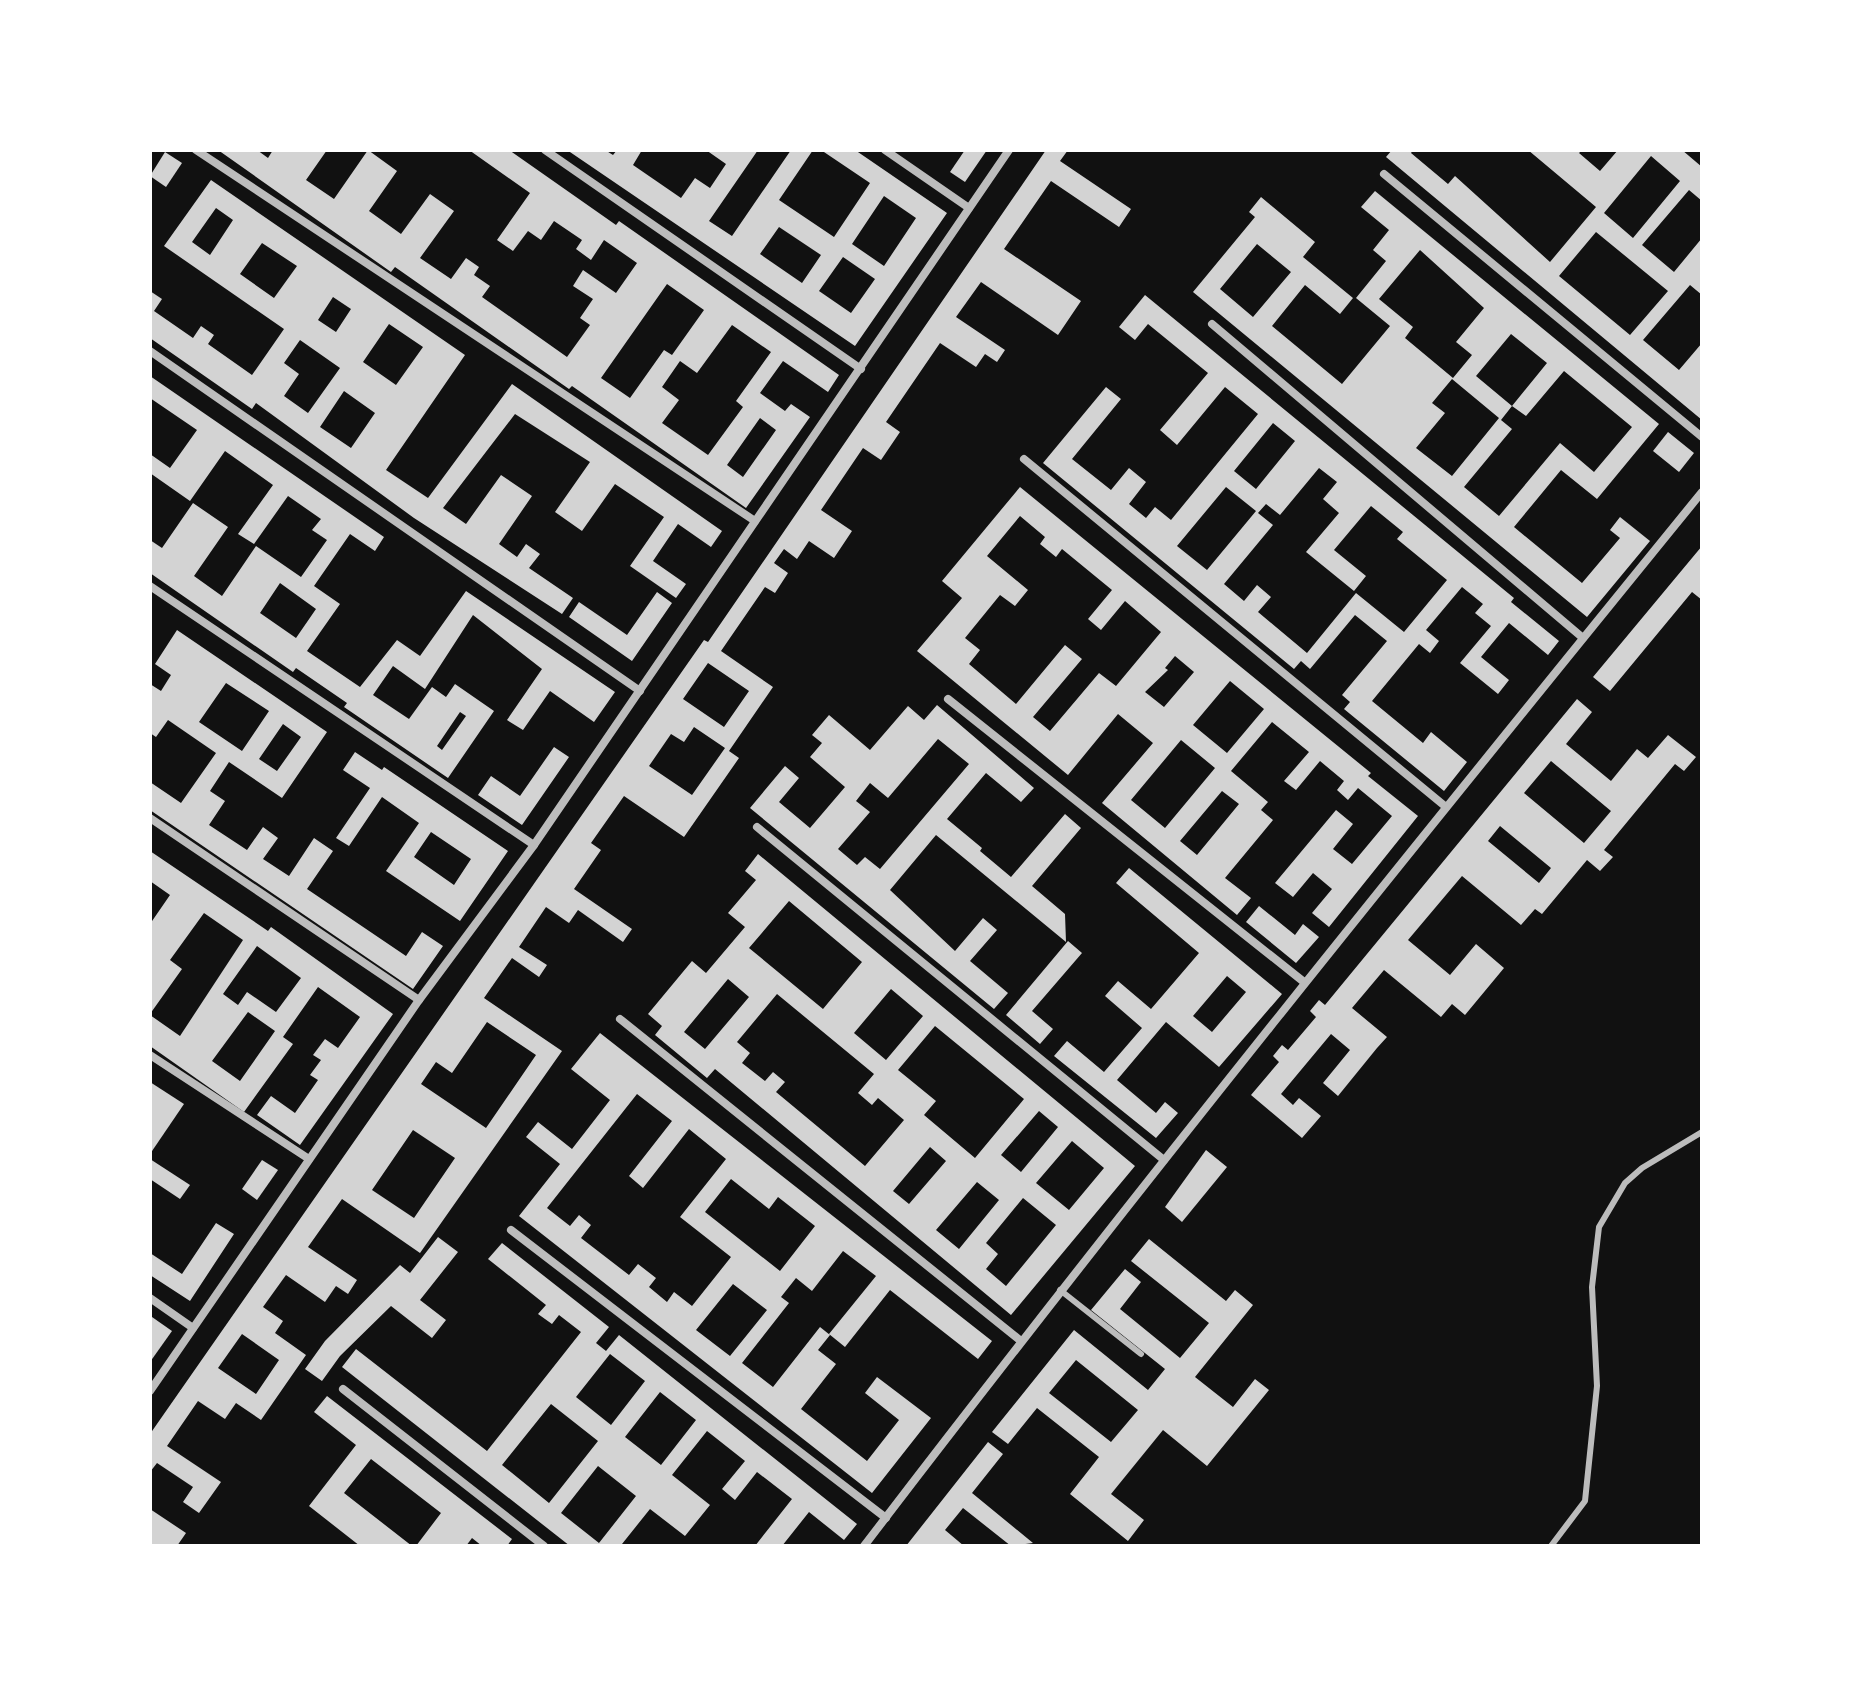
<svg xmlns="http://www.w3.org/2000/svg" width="1852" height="1696" font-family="'Alegreya Sans',sans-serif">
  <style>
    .building { fill: #d3d3d3; fill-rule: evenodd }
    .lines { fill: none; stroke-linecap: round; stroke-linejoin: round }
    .service { stroke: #bcbcbc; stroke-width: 6 }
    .minor { stroke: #bcbcbc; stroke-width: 8 }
  </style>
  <rect width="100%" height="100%" fill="#111"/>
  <!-- building -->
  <g class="building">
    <path d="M218 150H257L268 158 273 150H327L306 180 334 199 368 150 397 171 369 211 401 234 430 194 454 211 420 258 451 279 466 258 479 267 474 275 490 286 482 297 567 357 590 325 580 318 593 299 573 286 583 270 616 293 637 263 604 240 591 260 576 249 582 240 554 221 541 240 528 231 513 251 497 240 530 193 469 150H509L616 225 619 221 839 375 828 392 783 361 760 393 785 411 791 404 810 417 746 508 572 386 569 389 395 267 391 272ZM667 284 704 310 672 355 664 350 630 398 601 378ZM732 325 771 352 736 401 743 407 708 455 662 423 679 400 662 387 680 361 697 373ZM760 418 776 430 743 477 727 465Z"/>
    <path d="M567 150H605L613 155 617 150H642L633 165 681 198 695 178 710 188 726 164 706 150H758L709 221 732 236 791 150H813L779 200 834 237 870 183 821 150H855L947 213 855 346ZM884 196 916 218 884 266 852 244ZM779 227 821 255 802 283 760 254ZM843 257 875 279 851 313 819 291Z"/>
    <path d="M965 150H987L965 182 950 172Z"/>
    <path d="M1046 150H1068L1060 161 1131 209 1119 227 1051 181 1004 249 1081 301 1058 335 981 282 956 317 1005 350 997 362 985 354 976 367 940 343 886 422 900 432 881 460 863 448 821 510 852 531 834 558 809 541 797 559 784 549 774 563 788 573 775 593 765 587 721 651 773 687 729 751 739 758 684 837 624 796 591 843 601 850 574 889 632 929 623 942 578 910 569 923 546 907 519 947 547 965 539 977 512 958 484 998 562 1051 420 1253 342 1199 308 1247 357 1280 348 1294 336 1286 325 1302 286 1275 263 1307 283 1321 275 1333 306 1355 261 1420 236 1403 225 1419 198 1401 167 1446 221 1482 199 1513 183 1502 193 1487 157 1463 150 1472V1434L704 640 708 642ZM708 663 749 691 724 727 683 699ZM694 727 725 748 692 795 649 766 671 734 684 742ZM487 1022 536 1055 486 1128 421 1084 436 1062 452 1073ZM413 1130 455 1158 414 1218 372 1190ZM242 1334 279 1360 256 1394 218 1368Z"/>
    <path d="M1392 150H1413L1411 153 1448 184 1455 176 1550 262 1596 207 1528 150H1582L1579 153 1600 171 1618 150H1682L1702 167V201L1689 190 1642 245 1674 272 1702 238V295L1690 285 1643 340 1679 370 1702 343V420L1386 157ZM1651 156 1680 181 1633 238 1604 213ZM1596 232 1668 291 1630 335 1559 276Z"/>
    <path d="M165 152 182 163 166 187 150 176Z"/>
    <path d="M211 180 465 355 386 470 428 498 512 384 722 531 711 547 678 524 653 561 686 584 676 598 630 566 664 517 615 484 582 531 555 512 590 462 515 414 443 508 466 524 501 475 532 496 499 544 517 557 526 544 540 554 529 568 573 598 562 614 414 518 256 403 252 409 150 338V291L162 299 154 311 193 338 201 326 214 335 208 344 252 375 284 329 164 246ZM216 208 233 220 210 255 192 242ZM262 243 297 266 274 298 240 274ZM333 297 351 309 336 332 318 320ZM389 324 423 347 396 385 363 362ZM300 340 340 368 308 413 284 396 299 374 284 363ZM344 391 375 413 351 448 320 427Z"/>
    <path d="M1375 191 1659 424 1597 499 1561 470 1514 527 1582 583 1620 538 1610 530 1620 517 1650 541 1587 617 1193 292 1255 217 1249 212 1261 197 1315 242 1303 257 1353 298 1340 314 1305 285 1272 326 1342 384 1390 326 1356 298 1386 261 1373 250 1389 230 1361 207ZM1257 244 1291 272 1253 317 1220 289ZM1420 250 1484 308 1456 342 1472 355 1453 378 1405 338 1413 327 1379 299ZM1511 334 1547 363 1512 406 1526 416 1564 371 1632 427 1594 472 1560 443 1499 516 1464 487 1512 429 1501 420 1512 406 1476 376ZM1452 379 1499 418 1452 476 1416 448 1445 413 1432 403Z"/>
    <path d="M1145 295 1514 598 1511 602 1559 641 1548 655 1509 623 1481 657 1509 680 1498 694 1460 663 1491 626 1475 613 1483 604 1462 587 1426 630 1439 641 1430 653 1419 644 1372 701 1423 743 1431 732 1467 762 1444 791 1344 709 1350 702 1342 695 1387 641 1355 615 1310 669 1301 661 1294 669 1043 463 1106 387 1121 399 1072 459 1111 490 1129 468 1146 482 1129 504 1146 518 1155 507 1171 520 1258 414 1225 387 1177 445 1160 430 1208 373 1148 324 1135 340 1119 327ZM1273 423 1295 441 1256 489 1234 471ZM1319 468 1337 482 1323 499 1339 513 1306 552 1354 591 1366 576 1334 550 1371 506 1403 532 1397 539 1447 580 1404 632 1356 593 1307 653 1258 612 1271 597 1257 585 1244 601 1224 584 1273 525 1258 513 1266 504 1280 515ZM1226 487 1256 511 1207 570 1177 546Z"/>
    <path d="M150 376 384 537 375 551 350 534 314 586 340 604 307 651 360 687 397 640 420 656 466 591 615 692 594 722 550 691 523 730 507 720 542 669 473 615 425 689 393 666 373 695 409 719 432 687 446 697 455 684 494 711 448 778 344 707 347 703 296 668 293 672 150 573V540L162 548 193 503 228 527 194 576 222 596 256 546 301 577 327 540 312 530 321 519 288 496 254 544 238 534 273 485 225 451 190 501 150 473V454L170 468 197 430 150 398ZM280 583 316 609 296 638 260 613ZM460 712 466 716 442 750 437 746Z"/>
    <path d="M1668 432 1694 453 1679 472 1653 451Z"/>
    <path d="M1020 487 1371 773 1368 776 1418 816 1329 927 1312 913 1332 889 1313 873 1293 897 1275 883 1336 810 1353 824 1333 849 1352 864 1392 816 1358 788 1348 800 1337 790 1344 781 1320 761 1296 790 1284 781 1309 752 1272 722 1231 771 1268 802 1261 810 1273 820 1225 878 1251 898 1237 915 1102 803 1153 743 1118 714 1068 775 917 651 962 598 942 581ZM1020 516 1045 537 1040 544 1056 557 1062 549 1112 590 1088 619 1101 630 1125 601 1161 632 1116 686 1099 673 1050 731 1033 717 1082 659 1065 645 1016 704 969 664 980 650 965 638 1000 595 1015 606 1028 590 987 556ZM1175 656 1194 672 1164 707 1145 692 1168 670 1165 668ZM1230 681 1264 709 1227 753 1193 725ZM1181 740 1215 768 1165 828 1131 800ZM1222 791 1239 804 1197 855 1180 841Z"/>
    <path d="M1702 546V600L1692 592 1610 691 1593 677Z"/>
    <path d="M657 592 672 603 632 661 569 617 579 602 627 635Z"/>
    <path d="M177 630 327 732 282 798 229 762 210 791 225 801 209 825 247 850 263 827 278 838 263 859 289 876 314 838 333 851 307 889 406 956 422 932 443 946 413 989 150 810V782L181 803 216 753 168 720 156 737 150 733V684L161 691 171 675 155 664ZM226 683 269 711 242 751 199 722ZM283 724 301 737 277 771 259 759Z"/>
    <path d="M1577 699 1592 712 1566 744 1611 781 1637 749 1648 758 1668 735 1696 757 1684 771 1675 764 1604 850 1613 857 1600 871 1587 860 1542 914 1535 909 1521 925 1462 876 1408 940 1450 975 1476 944 1504 968 1465 1015 1452 1004 1441 1017 1384 970 1352 1008 1387 1037 1377 1048 1338 1096 1323 1083 1350 1050 1331 1034 1281 1094 1293 1105 1299 1098 1321 1116 1302 1138 1251 1095 1279 1062 1273 1056 1282 1045 1288 1050 1316 1017 1310 1011 1319 1000 1325 1005ZM1551 761 1611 811 1584 843 1524 793ZM1500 826 1551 868 1539 883 1488 841Z"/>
    <path d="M937 705 1034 788 1021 802 986 773 947 819 982 848 980 851 1011 877 1065 814 1081 828 1032 886 1065 914 1066 942 936 835 890 890 955 951 983 918 997 930 970 961 1008 993 994 1009 750 808 785 766 799 778 779 802 810 828 845 787 810 757 822 743 812 735 829 715 870 750 908 706 924 720ZM938 739 969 764 880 869 865 857 857 865 838 849 870 812 856 801 870 783 888 798Z"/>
    <path d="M554 747 569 757 522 825 478 795 491 776 520 796Z"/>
    <path d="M355 752 382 770 384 767 508 851 460 921 386 871 419 823 382 797 349 846 336 838 370 788 343 770ZM431 832 471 859 454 885 414 857Z"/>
    <path d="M150 851 268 931 271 927 393 1014 300 1145 257 1115 271 1096 295 1113 318 1080 310 1075 321 1060 313 1055 325 1039 338 1048 360 1017 318 987 283 1037 293 1044 244 1112 150 1046V1015L180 1036 243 940 204 913 170 960 182 969 150 1014V924L170 895 150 881ZM257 946 301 978 276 1012 247 992 238 1005 223 994ZM248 1012 275 1031 240 1081 212 1061Z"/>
    <path d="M758 854 1135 1166 1011 1315 715 1069 707 1078 655 1035 662 1026 648 1014 692 961 706 973 745 927 728 913 756 880 745 871ZM789 901 862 962 823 1009 749 948ZM728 979 749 997 705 1049 684 1032ZM891 989 923 1016 886 1060 854 1033ZM777 994 874 1074 858 1093 872 1105 878 1098 904 1120 865 1166 776 1092 785 1082 773 1072 765 1081 742 1063 750 1053 737 1042ZM935 1026 1024 1099 975 1158 924 1115 936 1101 898 1070ZM1039 1111 1058 1127 1021 1172 1001 1155ZM1072 1141 1104 1168 1069 1210 1036 1183ZM930 1147 946 1161 909 1204 893 1191ZM977 1182 999 1200 959 1249 936 1230ZM1023 1198 1056 1225 1006 1286 986 1269 998 1254 986 1243Z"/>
    <path d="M1129 868 1282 994 1219 1067 1166 1022 1117 1080 1156 1113 1165 1102 1178 1113 1156 1138 1054 1056 1067 1041 1104 1072 1142 1028 1105 996 1118 981 1151 1009 1199 953 1116 883ZM1227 976 1246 992 1212 1032 1193 1016Z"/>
    <path d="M1259 906 1295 935 1303 924 1319 937 1296 963 1246 922Z"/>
    <path d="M1068 941 1082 953 1032 1011 1053 1029 1040 1044 1006 1015Z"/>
    <path d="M600 1033 992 1341 978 1359 890 1290 845 1347 829 1334 876 1276 843 1251 812 1291 796 1278 781 1297 789 1303 742 1363 773 1387 820 1327 830 1335 818 1350 836 1364 801 1409 867 1461 899 1420 865 1393 877 1377 931 1418 872 1493 519 1216 560 1164 526 1137 538 1122 572 1149 610 1100 571 1069ZM637 1094 672 1121 629 1176 643 1188 689 1129 726 1159 680 1217 731 1257 692 1306 674 1292 667 1302 649 1287 656 1278 638 1264 629 1275 581 1238 591 1225 579 1215 570 1226 547 1208ZM731 1179 769 1209 778 1197 815 1226 780 1271 705 1212ZM733 1284 767 1310 730 1356 696 1330Z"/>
    <path d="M150 1082 184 1104 150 1154Z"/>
    <path d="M1206 1150 1227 1167 1182 1222 1165 1207Z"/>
    <path d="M150 1159 190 1185 180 1199 150 1179Z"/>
    <path d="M262 1160 278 1170 257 1200 242 1189Z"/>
    <path d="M216 1223 234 1234 190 1301 150 1275V1253L182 1274Z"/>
    <path d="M438 1237 458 1252 420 1300 446 1320 432 1338 391 1306 340 1356 322 1381 305 1369 325 1341 400 1265 410 1273Z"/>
    <path d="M1149 1239 1226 1301 1235 1290 1253 1305 1195 1377 1233 1407 1255 1379 1269 1390 1207 1466 1163 1430 1111 1494 1144 1520 1128 1541 1070 1494 1099 1457 1037 1408 1008 1444 992 1432 1074 1330 1148 1390 1165 1369 1091 1310 1125 1269 1141 1282 1120 1309 1180 1358 1209 1323 1131 1261ZM1076 1360 1138 1410 1111 1442 1049 1393Z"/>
    <path d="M502 1243 609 1327 596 1343 606 1351 619 1335 857 1524 844 1540 809 1512 782 1546H755L792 1499 757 1472 735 1500 722 1489 745 1461 707 1431 672 1475 710 1505 685 1536 650 1509 622 1544 625 1546H570L342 1367 356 1349 487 1451 581 1332 559 1315 552 1324 538 1314 546 1305 488 1259ZM610 1354 645 1381 611 1425 576 1397ZM660 1392 696 1420 661 1465 625 1437ZM551 1404 598 1441 549 1503 502 1465ZM598 1466 636 1496 599 1543 561 1513Z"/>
    <path d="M152 1317 172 1331 150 1362V1320Z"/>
    <path d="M327 1396 512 1539 507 1546H482L472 1538 466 1546H416L441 1513 371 1459 344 1493 412 1546H360L309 1506 356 1445 314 1412Z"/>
    <path d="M988 1442 1003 1454 972 1493 1033 1543 1011 1546 963 1508 945 1530 964 1546H906Z"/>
    <path d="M150 1509 186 1533 177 1546H150Z"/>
  </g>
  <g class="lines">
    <!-- service -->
    <g class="service">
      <path d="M1060 1290 1141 1354"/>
      <path d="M1551 1546 1585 1501 1597 1386 1592 1287 1599 1227 1625 1183 1642 1168 1702 1132"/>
    </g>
    <!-- minor -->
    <g class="minor">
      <path d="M196 150 755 521"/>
      <path d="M545 150 861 369"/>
      <path d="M885 150 969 208"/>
      <path d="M1384 174 1702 437"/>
      <path d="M1212 324 1583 638"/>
      <path d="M150 351 640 691"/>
      <path d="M1024 459 1446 807"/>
      <path d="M150 586 534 845"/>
      <path d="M948 699 1304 982"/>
      <path d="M150 818 419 1000"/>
      <path d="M757 827 1164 1160"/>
      <path d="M620 1019 1021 1341"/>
      <path d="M150 1055 309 1159"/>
      <path d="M511 1230 886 1518"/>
      <path d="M150 1298 193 1328"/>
      <path d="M343 1389 544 1546"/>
      <path d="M150 1391 419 1000 534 845 1009 150"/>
      <path d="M864 1546C1137 1189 1419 840 1702 492"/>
    </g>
  </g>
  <!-- border -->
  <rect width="1852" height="1696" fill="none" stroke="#ffffff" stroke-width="304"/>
</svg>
